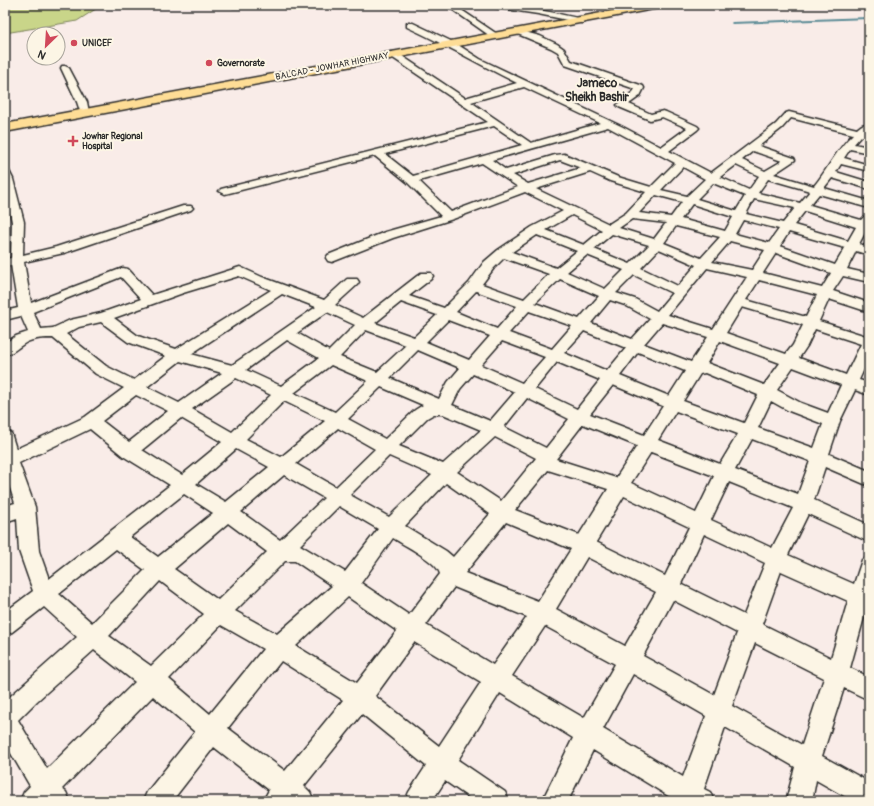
<svg xmlns="http://www.w3.org/2000/svg" width="874" height="806" font-family="Pangolin,sans-serif">
  <style>
    .green { fill: #c9d589; stroke: #7a805a }
    .lines { fill: none; stroke-linecap: round; stroke-linejoin: round }
    .stream { fill: #5d8c96; fill-rule: evenodd }
    .minor-casing { stroke: #2b2b2b; stroke-width: 3 }
    .primary-casing { stroke: #2b2b2b; stroke-width: 3 }
    .minor { fill: #fcf5e5; fill-rule: evenodd }
    .primary { fill: #fedd96; fill-rule: evenodd }
    .poi-dot { fill: #d1495b; stroke: #fcf5e5; stroke-width: 1.5 }
    .labels { text-anchor: middle; stroke-width: 4; stroke-linejoin: round; paint-order: stroke }
    .far-poi-label { font-size: 9px; font-weight: bold; fill: #2b2b2b; stroke: #fcf5e5; text-anchor: start }
    .far-street-label { font-size: 9px; fill: #2b2b2b; stroke: #fcf5e5 }
    .far-district-label { font-size: 12px; font-weight: bold; fill: #2b2b2b; stroke: #fcf5e5 }
  </style>
  <rect width="100%" height="100%" fill="#f9ece8"/>
  <filter id="ink" filterUnits="userSpaceOnUse"><feTurbulence type="fractalNoise" baseFrequency=".025" numOctaves="2"/><feDisplacementMap in="SourceGraphic" scale="8" xChannelSelector="R" yChannelSelector="G"/><feConvolveMatrix kernelMatrix="1 2 1 2 8 2 1 2 1" color-interpolation-filters="sRGB"/></filter>
  <g filter="url(#ink)">
    <!-- green -->
    <path class="green" d="M5 5H102L77 21 5 33Z"/>
    <g class="lines">
      <!-- stream -->
      <path class="stream" d="M869 17V19L732 24 731 23 732 22Z"/>
      <!-- minor casing -->
      <g class="minor-casing">
        <g id="minor">
          <path d="M232 5H246L243 7H233Z"/>
          <path d="M446 5H454L500 36 499 38H493Z"/>
          <path d="M488 5C520 5 551 12 582 19L586 21 582 23 538 14 491 7Z"/>
          <path d="M407 23H413L455 43 480 59 623 127 661 147 687 128 662 117 650 120 619 107 617 105 619 103 633 92 635 89 565 65 558 52 551 48 513 32 517 30 540 36 557 44 564 49 571 61 643 86 644 88 640 96 629 104 651 114 663 111 666 112 697 126 699 128 697 130 669 151 711 173 776 124 786 113 789 112 857 129C861 126 864 122 869 126L866 131 869 132V138L861 136 854 144 869 147V153L850 149 844 158 869 165V171L841 164 836 172 869 182V189L832 178 824 188 869 201V208L819 194 810 205 861 220 865 216 869 214V225L859 244 869 247V255L856 251 847 269 869 274V282L843 276 833 291 869 303V312L829 299 819 321 869 337V358L859 380 869 383V395L855 390 840 421 829 454 869 471V486L825 467 814 500 869 525V542L808 514 788 555 854 584 862 560 869 557V610H866L850 668 869 677V700L844 688 822 756 869 782V801H853L816 780 812 801H786L795 767 725 727 704 789 710 792 714 801H674L675 800 593 750 568 801H542L573 738 500 693 458 760 505 792 509 801H474L445 781 432 801H405L409 792 426 766 362 714 304 786 310 792 314 801H263L269 790 214 747 172 801H143L147 792 195 732 153 696 62 789 66 792 70 801H20L24 792 30 786 5 743V701L77 637 44 607 12 632 5 635V612L33 591 19 551 17 518 5 522V506L15 503 5 473V431L11 433 16 449 85 417 124 388 96 374 53 338C44 338 36 338 27 342 19 346 14 353 5 355V343L16 336 28 332 21 316 5 320V311L18 308 11 265 5 267V259L11 258 12 222 5 190V170L9 171 13 179 24 222 23 255 56 247 183 206H191L193 208 191 210 64 253 24 262 31 303 123 268 128 269 152 295 240 267 262 277 324 300 347 279H357L359 282 357 285 335 305 363 318 421 273H431L433 276 431 279 409 296 444 308 469 283 484 262 498 250 532 227 563 211 525 192 453 219 393 238 332 262 328 261 326 258 328 255 385 232 441 216 407 182 375 156 225 194 219 191 221 189 488 122 390 56V52H396L465 98 517 83C480 65 445 44 407 27ZM524 87 600 123 531 143 471 102ZM791 118 853 134C837 149 828 169 814 186L774 174 795 160 794 158 759 146 782 128ZM494 126 522 145 413 176 385 154ZM608 127 675 163 651 187 618 177 564 154 555 155 506 170 492 160ZM753 151 782 161 765 171 742 160ZM560 160 581 168 528 184 513 175ZM482 163 518 187 451 212 419 181ZM736 165 759 176 749 190 720 177ZM683 167 705 179 687 196 661 190ZM590 172 610 181 646 192 626 213 609 224 536 189ZM768 179 810 191 800 203 758 193ZM713 183 745 196 736 211 697 199ZM656 195 682 202 671 217 639 213ZM754 199 795 208 783 223 746 214ZM692 204 733 217 725 231 681 219ZM805 211 856 227 848 241 794 225ZM572 215 602 230 584 245 546 230ZM632 219 666 223 654 239 619 228ZM743 220 779 229 769 243 735 234ZM676 226 720 237 701 258 664 243ZM789 232 845 248 835 265 780 246ZM612 234 649 245 630 264 594 249ZM537 235 577 251 556 268 512 252ZM730 241 765 250 752 270 712 262ZM659 249 696 265 678 286 641 268ZM776 253 831 273 822 288 763 273ZM587 255 624 270 605 289 567 272ZM504 258 549 274 524 299 482 284 494 268ZM707 268 747 277 713 329 668 315ZM634 275 672 293 657 311 635 299 616 293ZM239 276 271 290 176 349 138 336 114 318 183 293ZM121 277 141 299 101 313 70 320 53 328 41 329 33 312ZM560 279 599 296 579 319 535 303ZM759 280 817 295 806 317 746 300ZM476 291 517 306 497 329 456 312ZM282 294 316 307 232 365 191 354ZM610 300 625 305 650 319 632 339 591 323ZM401 302 437 315 414 337 375 323ZM742 307 803 325 793 345 786 354 726 333ZM529 311 572 326 552 349 509 333ZM327 312 355 325 329 351 297 333ZM448 320 490 336 469 360 426 342ZM101 322 128 342 166 356 134 380 106 366 66 334 79 327ZM662 323 708 337 691 362 644 344ZM815 329 861 344 846 375 799 358 807 346ZM366 330 406 345 377 372 340 357ZM584 331 626 348 607 371 564 353ZM287 340 319 358 281 386 246 370ZM502 341 545 357 522 383 481 365ZM720 341 780 363 764 385 707 363ZM418 350 460 368 448 382 439 399 390 378ZM638 352 685 371 669 396 620 376ZM180 361 222 373 179 403 147 387ZM557 362 600 380 577 409 535 389ZM331 365 368 381 335 412 294 393ZM793 367 841 385 828 413 801 403 777 390ZM705 373 758 395 744 423 683 401 700 374ZM473 374 515 392 490 421 452 405 460 389ZM236 378 271 395 232 432 192 409ZM613 385 663 406 644 435 590 414ZM381 387 423 405 415 410 385 439 348 419ZM136 395 168 411 129 442 102 421ZM527 398 569 419 546 448 504 427ZM284 401 325 421 281 457 246 439ZM771 401 789 411 823 424 814 448 758 428ZM676 411 738 434 720 464 658 440ZM434 414H443L481 430 443 464 399 446 427 418ZM181 418 222 442 182 475 142 450ZM583 424 637 446 616 478 556 459ZM338 428 375 449 336 487 296 464ZM90 429 123 456 170 485 49 579 39 551 35 507 19 463ZM495 437 536 458 501 501 457 472ZM752 439 810 461 798 494 735 470ZM236 449 269 467 226 502 196 484ZM651 452 714 476 696 513 631 483ZM389 456 432 475 389 517 350 495ZM548 470 608 489 579 535 515 510ZM284 475 324 498 280 540 241 512ZM729 482 793 508 772 548 711 520ZM446 483 490 514 453 557 446 551 405 526ZM184 494 213 513 158 557 130 537ZM624 496 689 527 665 576 596 542ZM339 506 378 529 345 572 300 545ZM506 522 571 549 538 601 465 573ZM228 523 267 552 218 600 174 569ZM704 534 765 563 744 615 681 584ZM393 538C404 545 438 562 440 574L409 615 361 583ZM116 549 145 570 92 623 59 594ZM587 557 656 592 625 646 556 609ZM285 561H295L332 586 277 634 235 611ZM781 571 848 601 831 658 762 624ZM160 581 204 614 151 666 109 636ZM454 587 527 617 493 665 426 625ZM348 597 397 631 357 683 296 646ZM673 600 737 633 714 695 643 656ZM221 625 263 649 210 714 169 679ZM545 626 615 664 584 718 512 676ZM414 642 481 682 439 746 375 696ZM755 643 824 678 802 745 732 706ZM94 650 135 682 47 769 18 720 37 701ZM281 661 343 700 285 771 228 728ZM633 674 706 716 683 777 603 729Z"/>
          <path d="M62 66H65L69 68 87 102 89 112 87 114H81L77 102 61 68Z"/>
        </g>
      </g>
      <!-- primary casing -->
      <g class="primary-casing">
        <path id="primary" d="M644 5H664L659 8 5 132V124Z"/>
      </g>
      <!-- minor -->
      <use href="#minor" class="minor"/>
      <!-- primary -->
      <use href="#primary" class="primary"/>
    </g>
  </g>
  <!-- markers -->
  <g class="poi-dot">
    <circle cx="74" cy="43" r="4"/>
    <circle cx="209" cy="63" r="4"/>
    <path d="M71 135h4v4h4v4h-4v4h-4v-4h-4v-4h4z"/>
  </g>
  <g class="labels">
    <!-- far-poi labels -->
    <g class="far-poi-label">
      <text x="82" y="46">UNICEF</text>
      <text x="217" y="66">Governorate</text>
      <text x="82" y="139">Jowhar Regional<tspan x="82" dy="10">Hospital</tspan></text>
    </g>
    <!-- far-street labels -->
    <g class="far-street-label">
      <text transform="translate(332 66) rotate(-11)" y="3">BALCAD - JOWHAR HIGHWAY</text>
    </g>
    <!-- far-district labels -->
    <g class="far-district-label">
      <text x="597" y="87">Jameco<tspan x="597" dy="14">Sheikh Bashir</tspan></text>
    </g>
  </g>
  <!-- margin -->
  <rect width="874" height="806" fill="none" stroke="#fcf5e5" stroke-width="20"/>
  <rect x="10" y="10" width="854" height="786" fill="none" stroke="#2b2b2b" stroke-width="1.5" filter="url(#ink)"/>
  <!-- north arrow -->
  <g transform="translate(46 46) rotate(205)"><circle r="19" fill="#fcf5e5" stroke="#a8a49b"/>
  <path d="M0-3L7 15L0 10L-7 15Z" fill="#d1495b"/>
  <text y="-6" font-size="11" font-weight="bold" text-anchor="middle" fill="#2b2b2b">N</text>
  </g>
</svg>
